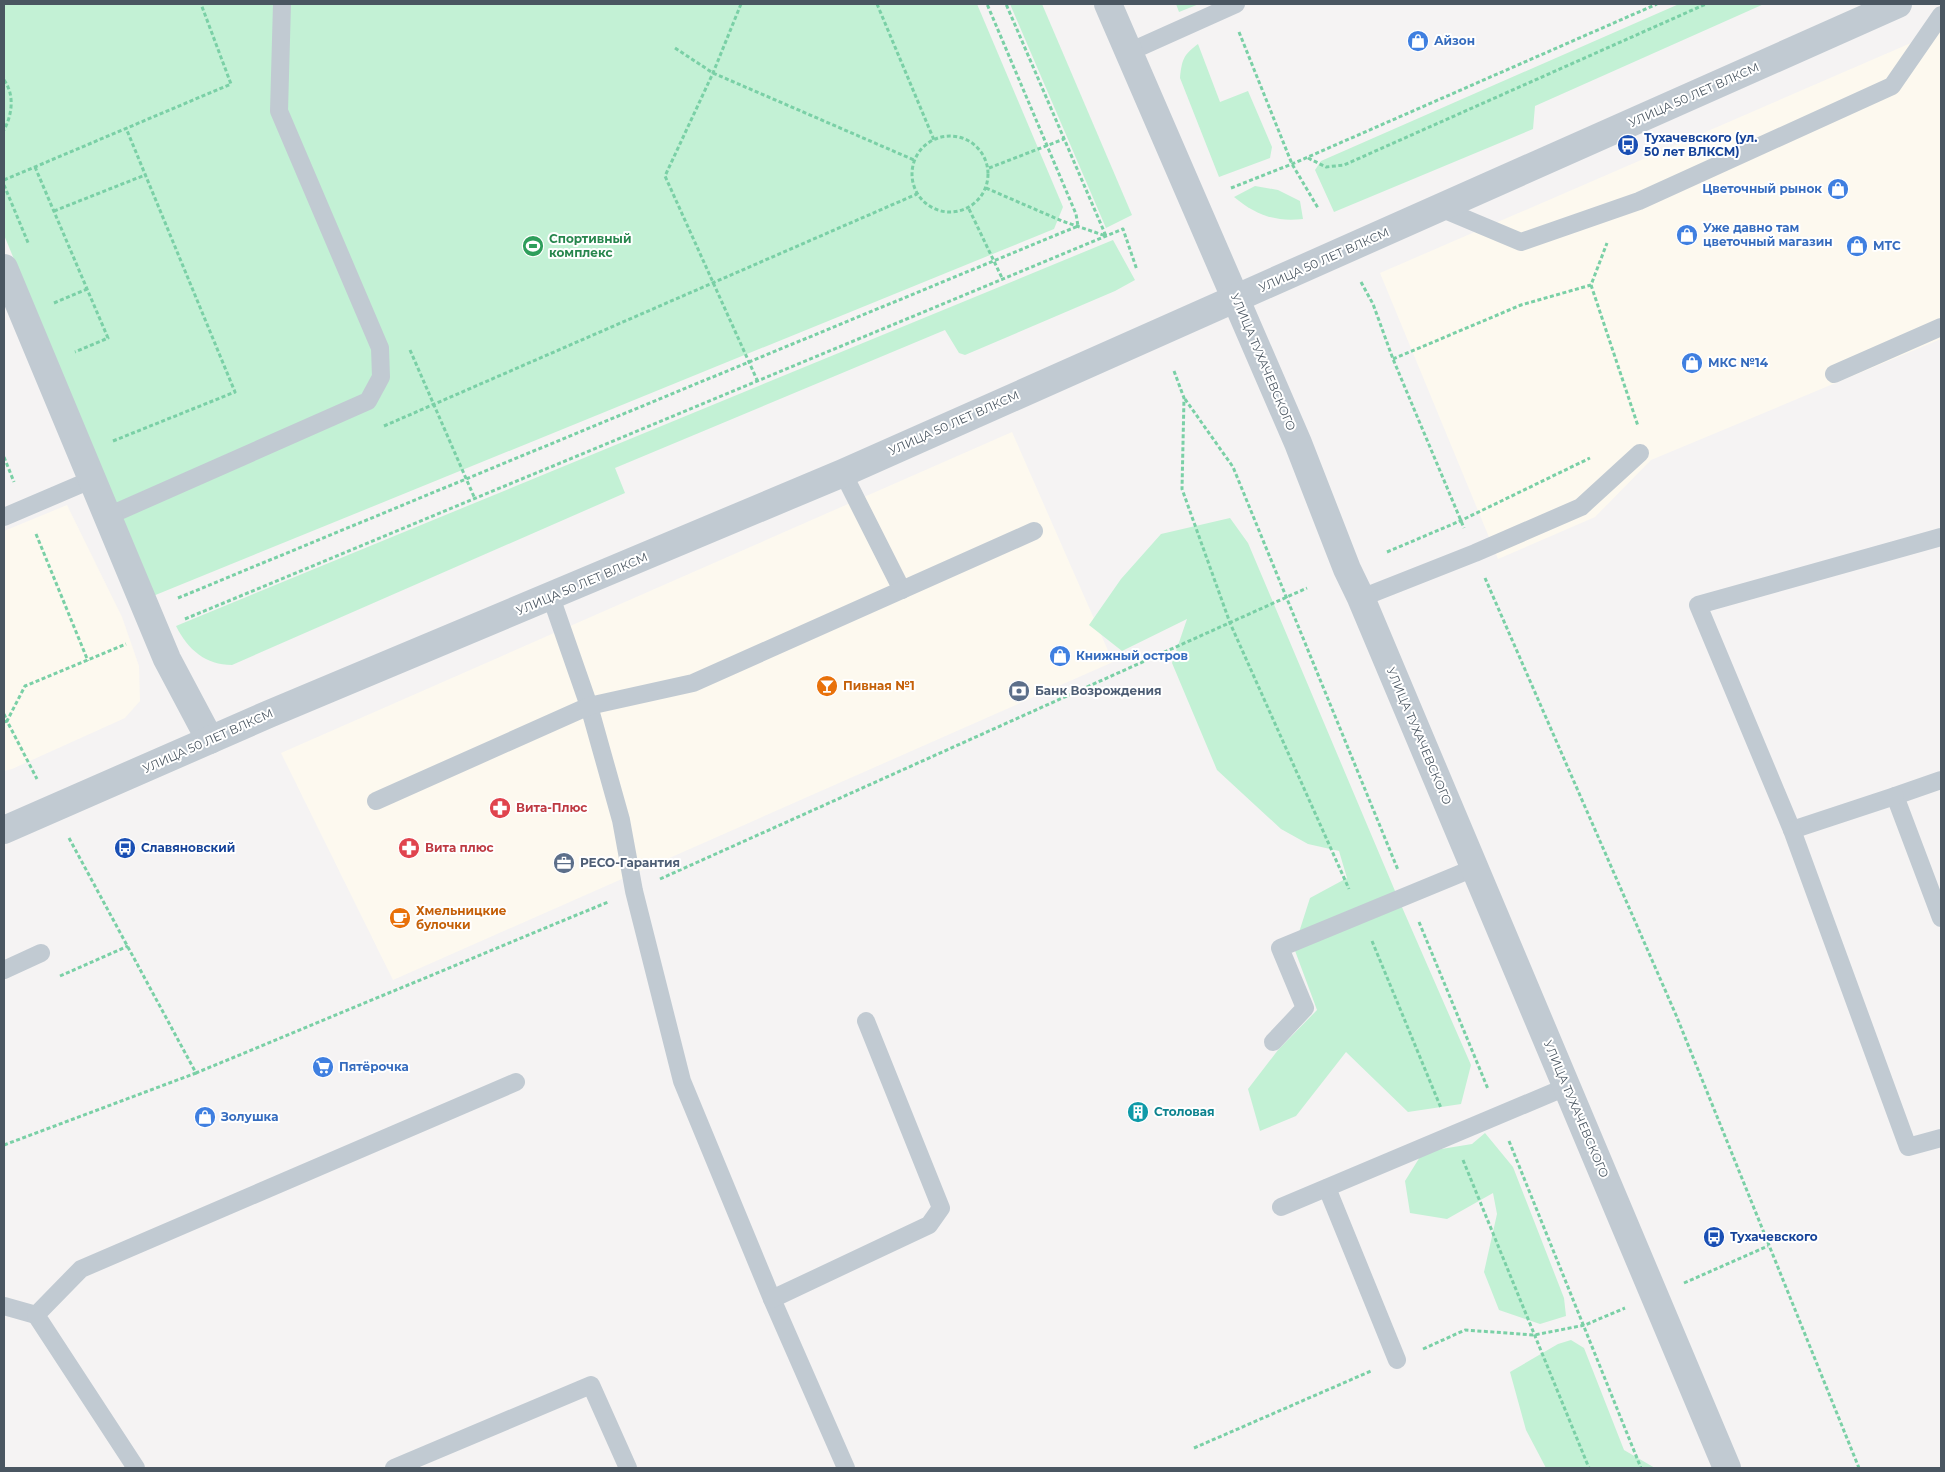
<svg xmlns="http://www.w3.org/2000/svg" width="1945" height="1472" font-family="Montserrat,sans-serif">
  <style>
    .commercial { fill: #fdf9ef }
    .green { fill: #c3f1d5 }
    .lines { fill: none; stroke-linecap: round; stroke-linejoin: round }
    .path { stroke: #7ad0a6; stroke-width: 3; stroke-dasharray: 4 2.5; stroke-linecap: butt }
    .service { stroke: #c1cad2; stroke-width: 18 }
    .minor { stroke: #c1cad2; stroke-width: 28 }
    .tertiary { stroke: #c1cad2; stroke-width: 28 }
    .labels { text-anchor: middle; stroke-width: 4; stroke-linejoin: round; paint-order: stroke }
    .shop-label { font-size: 12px; font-weight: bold; fill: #366cbe; stroke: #fff; text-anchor: start }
    .street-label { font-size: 12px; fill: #4a5661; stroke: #fff }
    .transit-label { font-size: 12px; font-weight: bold; fill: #164399; stroke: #fff; text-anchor: start }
    .leisure-label { font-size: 12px; font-weight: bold; fill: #27864d; stroke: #fff; text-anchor: start }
    .food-label { font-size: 12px; font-weight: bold; fill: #c56008; stroke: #fff; text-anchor: start }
    .service-label { font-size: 12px; font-weight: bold; fill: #4e5e75; stroke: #fff; text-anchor: start }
    .health-label { font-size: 12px; font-weight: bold; fill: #be3a42; stroke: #fff; text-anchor: start }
    .culture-label { font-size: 12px; font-weight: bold; fill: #0d838f; stroke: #fff; text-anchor: start }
  </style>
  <rect width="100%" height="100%" fill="#f5f3f3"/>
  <!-- commercial -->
  <g class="commercial">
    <path d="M1941 30V339L1651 460 1595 517 1498 559 1380 273Z"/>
    <path d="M1012 432 1113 662 393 980 281 753Z"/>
    <path d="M67 505 122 617 139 666 140 701 125 718 12 769 4 771V531Z"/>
  </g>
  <!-- green -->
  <g class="green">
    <path d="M4 4H977L1063 207 1054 229 153 596 4 235Z"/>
    <path d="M1010 4H1042L1132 215 1106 228Z"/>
    <path d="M1176 4H1199L1179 12Z"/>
    <path d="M1679 4H1764L1535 106 1533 129 1334 212 1315 170 1321 161Z"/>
    <path d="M1198 44 1220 102 1248 91 1272 147 1270 158 1219 177 1180 78C1182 60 1183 55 1198 44Z"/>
    <path d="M1255 186 1278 190 1300 201 1303 219C1274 222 1256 215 1234 197Z"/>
    <path d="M1113 240 1135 280 1115 291 965 355 959 353 945 330 615 468 625 493 232 665C206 665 188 650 176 626Z"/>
    <path d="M1230 518 1248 543 1398 898 1471 1065 1461 1104 1408 1112 1346 1052 1296 1116 1260 1131 1248 1089 1278 1050 1317 1010 1294 948 1310 898 1347 878 1339 851 1308 844 1281 829 1217 770 1172 663 1187 619 1122 651 1089 625 1121 579 1161 534Z"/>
    <path d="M1485 1133 1513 1167 1564 1298 1566 1316 1540 1324 1499 1310 1484 1272 1497 1214 1493 1193 1447 1219 1410 1213 1405 1181 1423 1152 1472 1144Z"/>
    <path d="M1571 1340 1584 1348 1624 1450 1655 1468H1546L1526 1430 1510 1372 1558 1344Z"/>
  </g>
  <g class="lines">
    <!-- path -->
    <g class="path">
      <path d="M741 4 713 73 665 176 758 382"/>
      <path d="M877 4 934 140"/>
      <path d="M1239 32 1292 164 1318 208"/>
      <path d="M675 48 713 73 914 160"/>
      <path d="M4 80C15 95 12 115 4 130"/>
      <circle cx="950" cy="174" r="38"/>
      <path d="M1308 158 1326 167 1344 165 1706 4"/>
      <path d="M35 167 108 338 75 352"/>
      <path d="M989 168 1064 139"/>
      <path d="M4 180 231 84 201 4"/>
      <path d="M4 185 29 245"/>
      <path d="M986 188 1062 221 1106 236 1006 4"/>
      <path d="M1231 188 1292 164 1657 4"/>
      <path d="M969 209 1003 280"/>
      <path d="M54 211 145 175"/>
      <path d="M1361 282 1373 304 1393 359 1464 528"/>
      <path d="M1591 285 1638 426"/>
      <path d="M54 303 87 289"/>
      <path d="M410 350 475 499"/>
      <path d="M1393 359 1521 305 1591 285 1607 243"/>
      <path d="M1174 371 1184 398 1182 489 1230 623 1349 889"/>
      <path d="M1185 399 1233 467 1398 870"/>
      <path d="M384 426 917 194"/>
      <path d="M113 441 235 392 126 128"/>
      <path d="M4 457 14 482"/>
      <path d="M36 534 88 661"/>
      <path d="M1387 552 1460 521 1590 458"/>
      <path d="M1485 578 1676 1015 1859 1468"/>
      <path d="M178 598 1078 226 1076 214 987 4"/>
      <path d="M185 619 1123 229 1137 270"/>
      <path d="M4 714 7 721 25 686 126 644"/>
      <path d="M4 722 7 721 37 779"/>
      <path d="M69 838 196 1073 608 902"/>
      <path d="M660 879 1307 588"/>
      <path d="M1419 922 1488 1089"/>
      <path d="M1372 941 1441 1108"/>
      <path d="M60 976 128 946"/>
      <path d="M1509 1141 1641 1468"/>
      <path d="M4 1145 196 1073"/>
      <path d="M1463 1160 1589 1468"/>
      <path d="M1684 1283 1768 1246"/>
      <path d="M1423 1349 1465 1330 1534 1335 1585 1325 1625 1308"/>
      <path d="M1194 1448 1371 1371"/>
    </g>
    <!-- service -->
    <g class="service">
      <path d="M1129 52 1236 4"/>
      <path d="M1440 208 1521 242 1639 201 1892 86 1941 15"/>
      <path d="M1834 374 1941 327"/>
      <path d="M843 473 902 590"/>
      <path d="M108 516 368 401 381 377 380 348 279 111 282 4"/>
      <path d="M4 517 93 479"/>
      <path d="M551 597 589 706 621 820 634 891 682 1081 772 1299 846 1468"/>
      <path d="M1361 598 1475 553 1581 507 1640 453"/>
      <path d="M1941 780 1895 796 1941 918"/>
      <path d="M1895 796 1792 830 1698 605 1941 537"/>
      <path d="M376 801 589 706 693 683 1034 531"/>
      <path d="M1792 830 1908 1147 1941 1138"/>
      <path d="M4 970 41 953"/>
      <path d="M1273 1042 1305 1008 1280 948 1474 868"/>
      <path d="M1327 1188 1397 1360"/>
      <path d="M1281 1207 1566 1087"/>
      <path d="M772 1299 929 1225 941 1208 866 1021"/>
      <path d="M4 1306 36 1315"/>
      <path d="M136 1468 36 1315 81 1269 516 1082"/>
      <path d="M394 1468 591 1385 628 1468"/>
    </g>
    <!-- minor -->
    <path class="minor" d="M4 268 167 659 210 740"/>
    <!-- tertiary -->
    <g class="tertiary">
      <path d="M1108 4 1298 443 1347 569 1361 598 1727 1468"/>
      <path d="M4 830 269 714 843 473 1898 4"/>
    </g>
  </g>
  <!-- icons -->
  <defs>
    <g id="shop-disc" transform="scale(1.125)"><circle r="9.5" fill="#3f7fe0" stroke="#fff"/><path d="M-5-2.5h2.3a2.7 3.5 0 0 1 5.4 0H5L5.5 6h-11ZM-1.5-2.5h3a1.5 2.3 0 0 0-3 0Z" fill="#fff"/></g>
    <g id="bus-disc" transform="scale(1.125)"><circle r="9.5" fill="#1a4fb4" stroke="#fff"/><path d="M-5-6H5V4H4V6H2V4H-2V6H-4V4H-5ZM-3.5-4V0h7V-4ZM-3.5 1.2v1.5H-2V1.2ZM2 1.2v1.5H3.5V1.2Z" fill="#fff"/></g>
    <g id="stadium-disc" transform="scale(1.125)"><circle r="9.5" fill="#2e9e5b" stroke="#fff"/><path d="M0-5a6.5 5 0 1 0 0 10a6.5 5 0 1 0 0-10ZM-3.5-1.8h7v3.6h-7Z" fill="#fff"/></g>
    <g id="bar-disc" transform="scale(1.125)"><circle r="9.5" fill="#e8710a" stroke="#fff"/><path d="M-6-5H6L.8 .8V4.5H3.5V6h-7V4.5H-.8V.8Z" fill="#fff"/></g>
    <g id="bank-disc" transform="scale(1.125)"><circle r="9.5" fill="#5c6f8a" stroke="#fff"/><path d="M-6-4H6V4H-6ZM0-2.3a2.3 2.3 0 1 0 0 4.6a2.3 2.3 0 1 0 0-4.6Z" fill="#fff"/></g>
    <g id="pharmacy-disc" transform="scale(1.125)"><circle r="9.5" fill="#e0444e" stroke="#fff"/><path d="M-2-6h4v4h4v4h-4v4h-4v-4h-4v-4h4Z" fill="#fff"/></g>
    <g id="office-disc" transform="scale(1.125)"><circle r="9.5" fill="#5c6f8a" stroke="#fff"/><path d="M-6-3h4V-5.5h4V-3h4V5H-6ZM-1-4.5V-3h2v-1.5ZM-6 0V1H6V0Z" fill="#fff"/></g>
    <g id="cafe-disc" transform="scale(1.125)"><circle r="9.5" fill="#e8710a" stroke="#fff"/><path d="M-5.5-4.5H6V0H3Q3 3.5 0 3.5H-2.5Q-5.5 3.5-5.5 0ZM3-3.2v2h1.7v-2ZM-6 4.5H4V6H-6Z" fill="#fff"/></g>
    <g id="supermarket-disc" transform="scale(1.125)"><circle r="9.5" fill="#3f7fe0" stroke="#fff"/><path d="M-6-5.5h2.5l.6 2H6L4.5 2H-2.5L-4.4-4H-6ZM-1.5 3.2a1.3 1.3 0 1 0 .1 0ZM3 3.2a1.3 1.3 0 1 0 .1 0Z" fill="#fff"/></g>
    <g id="building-disc" transform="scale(1.125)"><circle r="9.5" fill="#0f9aa8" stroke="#fff"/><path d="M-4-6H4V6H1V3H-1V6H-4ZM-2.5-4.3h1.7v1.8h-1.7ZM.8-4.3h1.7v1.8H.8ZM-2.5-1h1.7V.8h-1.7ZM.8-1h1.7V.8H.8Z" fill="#fff"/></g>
  </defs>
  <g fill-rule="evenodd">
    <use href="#shop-disc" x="1418" y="41"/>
    <use href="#bus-disc" x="1628" y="145"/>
    <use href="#shop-disc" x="1838" y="189"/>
    <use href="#shop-disc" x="1687" y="235"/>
    <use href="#stadium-disc" x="533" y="246"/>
    <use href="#shop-disc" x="1857" y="246"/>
    <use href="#shop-disc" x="1692" y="363"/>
    <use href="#shop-disc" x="1060" y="656"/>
    <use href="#bar-disc" x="827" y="686"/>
    <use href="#bank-disc" x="1019" y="691"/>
    <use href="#pharmacy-disc" x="500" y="808"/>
    <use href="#bus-disc" x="125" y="848"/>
    <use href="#pharmacy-disc" x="409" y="848"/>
    <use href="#office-disc" x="564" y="863"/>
    <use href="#cafe-disc" x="400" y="918"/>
    <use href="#supermarket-disc" x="323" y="1067"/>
    <use href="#building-disc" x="1138" y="1112"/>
    <use href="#shop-disc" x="205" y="1117"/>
    <use href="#bus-disc" x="1714" y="1237"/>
  </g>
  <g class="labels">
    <!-- shop labels -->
    <g class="shop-label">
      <text x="1434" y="45">Айзон</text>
      <text x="1822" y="193" text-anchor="end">Цветочный рынок</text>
      <text x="1703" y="232">Уже давно там<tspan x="1703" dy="14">цветочный магазин</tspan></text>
      <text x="1873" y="250">МТС</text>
      <text x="1708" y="367">МКС №14</text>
      <text x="1076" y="660">Книжный остров</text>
      <text x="339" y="1071">Пятёрочка</text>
      <text x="221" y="1121">Золушка</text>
    </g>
    <!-- street labels -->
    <g class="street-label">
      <text transform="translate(1694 95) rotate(-24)" y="4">УЛИЦА 50 ЛЕТ ВЛКСМ</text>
      <text transform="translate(1324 260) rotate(-24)" y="4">УЛИЦА 50 ЛЕТ ВЛКСМ</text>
      <text transform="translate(1263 362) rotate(67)" y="4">УЛИЦА ТУХАЧЕВСКОГО</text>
      <text transform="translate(954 423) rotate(-24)" y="4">УЛИЦА 50 ЛЕТ ВЛКСМ</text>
      <text transform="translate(582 584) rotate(-23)" y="4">УЛИЦА 50 ЛЕТ ВЛКСМ</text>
      <text transform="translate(1419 736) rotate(67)" y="4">УЛИЦА ТУХАЧЕВСКОГО</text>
      <text transform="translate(208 741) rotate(-24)" y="4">УЛИЦА 50 ЛЕТ ВЛКСМ</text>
      <text transform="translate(1576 1109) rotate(67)" y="4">УЛИЦА ТУХАЧЕВСКОГО</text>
    </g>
    <!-- transit labels -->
    <g class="transit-label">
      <text x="1644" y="142">Тухачевского (ул.<tspan x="1644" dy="14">50 лет ВЛКСМ)</tspan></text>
      <text x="141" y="852">Славяновский</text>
      <text x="1730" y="1241">Тухачевского</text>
    </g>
    <!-- leisure labels -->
    <g class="leisure-label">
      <text x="549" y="243">Спортивный<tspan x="549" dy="14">комплекс</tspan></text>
    </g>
    <!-- food labels -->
    <g class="food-label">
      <text x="843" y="690">Пивная №1</text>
      <text x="416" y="915">Хмельницкие<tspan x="416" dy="14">булочки</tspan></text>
    </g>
    <!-- service labels -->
    <g class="service-label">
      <text x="1035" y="695">Банк Возрождения</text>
      <text x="580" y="867">РЕСО-Гарантия</text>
    </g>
    <!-- health labels -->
    <g class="health-label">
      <text x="516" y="812">Вита-Плюс</text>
      <text x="425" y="852">Вита плюс</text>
    </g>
    <!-- culture labels -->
    <g class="culture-label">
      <text x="1154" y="1116">Столовая</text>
    </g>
  </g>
  <!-- border -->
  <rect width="1945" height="1472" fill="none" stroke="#4a5661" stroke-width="10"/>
</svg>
